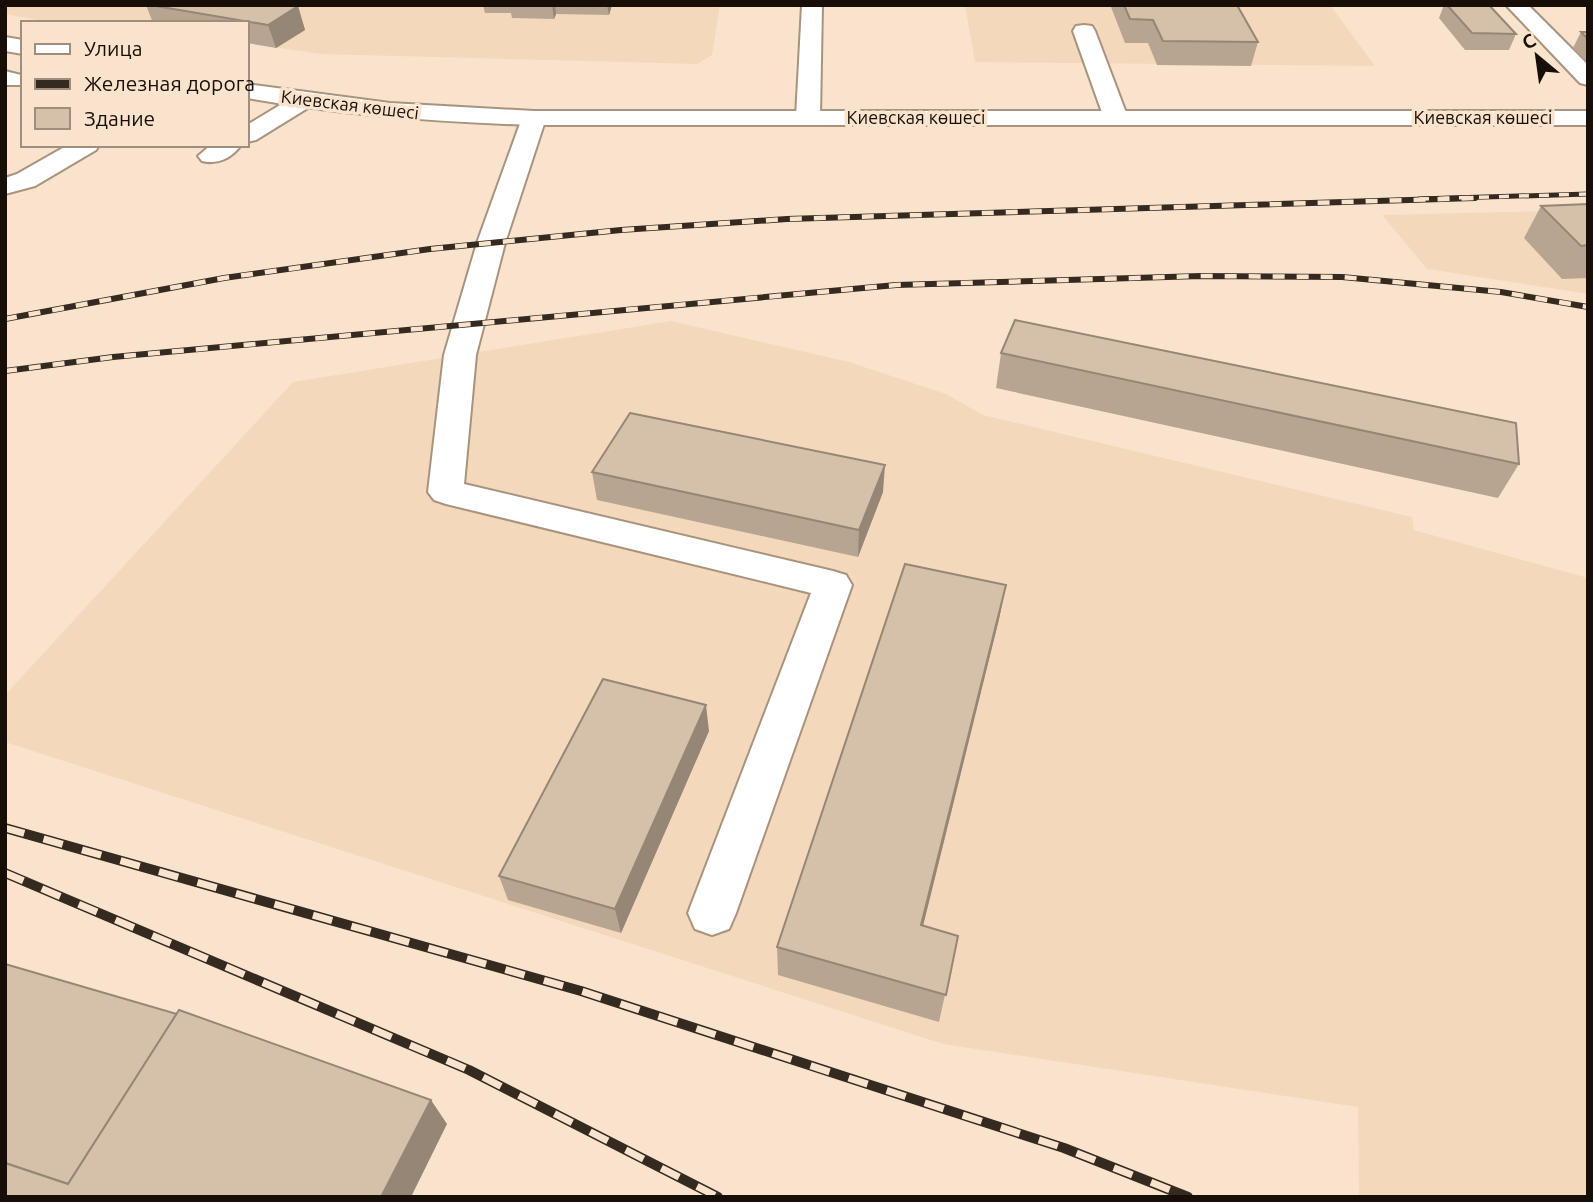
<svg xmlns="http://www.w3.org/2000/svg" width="1593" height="1202" font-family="Ubuntu,sans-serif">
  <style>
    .built { fill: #f4d8bb }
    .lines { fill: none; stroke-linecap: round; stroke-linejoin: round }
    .minor-casing { stroke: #a8937e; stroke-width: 4 }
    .highway-casing { stroke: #a8937e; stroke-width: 4 }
    .minor { fill: #fff; fill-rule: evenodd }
    .highway { fill: #fff; fill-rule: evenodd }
    .rail-far2-casing { stroke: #342a20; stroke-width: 5 }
    .rail-far1-casing { stroke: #342a20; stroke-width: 6 }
    .rail-casing { stroke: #342a20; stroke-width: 10 }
    .rail-far2 { stroke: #fae3cc; stroke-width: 3.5; stroke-dasharray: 10; stroke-linecap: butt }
    .rail-far1 { stroke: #fae3cc; stroke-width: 4.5; stroke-dasharray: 12; stroke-linecap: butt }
    .rail { stroke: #fae3cc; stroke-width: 7; stroke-dasharray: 20; stroke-linecap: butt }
    .wall { fill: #b7a591 }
    .shaded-wall { fill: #958676 }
    .building { fill: #d5c0a9; stroke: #958676; stroke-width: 2 }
    .labels { text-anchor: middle; stroke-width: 7; stroke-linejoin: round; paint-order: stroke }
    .far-street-label { font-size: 18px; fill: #170f07; stroke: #fae3cc }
  </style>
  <rect width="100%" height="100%" fill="#fae3cc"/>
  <!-- built -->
  <g class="built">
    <path d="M5 5H720L712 55 697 64 321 54 247 43V23H54L5 14Z"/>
    <path d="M965 5H1330L1375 66 975 62Z"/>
    <path d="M1588 210V294L1427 269 1382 215Z"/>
    <path d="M671 321 849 362 946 394 983 415 1412 517 1414 530 1588 578V1197H1359L1358 1107 943 1044 5 742V695L293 382Z"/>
  </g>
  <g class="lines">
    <!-- minor casing -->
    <g class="minor-casing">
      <g id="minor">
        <path d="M802 5H822L820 117 817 122 808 124 799 122 796 117Z"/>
        <path d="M1506 5H1528L1588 65V85L1580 83Z"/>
        <path d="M1084 25 1092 26 1095 31 1128 118 1125 123 1116 125 1107 123 1104 118 1073 31 1076 26Z"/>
        <path d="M5 71 21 75V85H5Z"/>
        <path d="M303 94 311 96 315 101 311 106 256 140 247 142V125L295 96Z"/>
        <path d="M534 111 543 113 546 118 505 243 476 355 464 484 833 571 846 575 852 585 736 913 729 929 712 935 695 929 688 913 811 593 446 504 434 500 428 492 444 355 477 243 522 118 525 113Z"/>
        <path d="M68 145H99L96 150 35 186 5 194V178L17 174Z"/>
        <path d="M211 145H241C232 158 217 165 202 161L198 156Z"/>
      </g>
    </g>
    <!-- highway casing -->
    <g class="highway-casing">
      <g id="highway">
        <path d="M5 37 23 40V54L5 51Z"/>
        <path d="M247 84 390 103 534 111H1588V125H534C438 122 342 115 247 98Z"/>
      </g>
    </g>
    <!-- minor -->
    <use href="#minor" class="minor"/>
    <!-- highway -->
    <use href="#highway" class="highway"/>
    <!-- rail-far2 casing -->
    <g class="rail-far2-casing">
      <path id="rail-far2" d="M1419 199 1588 194"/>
    </g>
    <!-- rail-far1 casing -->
    <g class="rail-far1-casing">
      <g id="rail-far1">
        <path d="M5 319 224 278 430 249 621 230 787 219 1475 198"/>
        <path d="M5 371 113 357 896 285 1201 276 1342 277 1501 292 1588 307"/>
      </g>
    </g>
    <!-- rail casing -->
    <g class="rail-casing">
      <g id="rail">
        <path d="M5 828 581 991 1064 1148 1188 1197"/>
        <path d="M5 873 469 1070 718 1197"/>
      </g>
    </g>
    <!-- rail-far2 -->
    <use href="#rail-far2" class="rail-far2"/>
    <!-- rail-far1 -->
    <use href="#rail-far1" class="rail-far1"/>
    <!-- rail -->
    <use href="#rail" class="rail"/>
  </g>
  <!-- wall -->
  <g class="wall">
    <path d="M146 5H291L298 6 305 30 276 48 247 43V23H153Z"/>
    <path d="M483 5H612L609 15 556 14 554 19 512 18 511 13H485Z"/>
    <path d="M1073 5H1237L1258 42 1251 66 1157 65 1148 43H1125L1111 7H1073Z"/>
    <path d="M1444 5H1489L1516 34 1509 50H1465L1439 18Z"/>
    <path d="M1581 32H1588V63L1573 48Z"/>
    <path d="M1588 204V278L1562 279 1524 238 1541 206Z"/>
    <path d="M1001 353 1519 464 1498 498 996 388Z"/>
    <path d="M592 472 883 492 858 557 597 500Z"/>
    <path d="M1006 585 999 619 923 926 958 936 939 1022 778 975 777 947Z"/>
    <path d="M709 731 621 933 508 900 499 876Z"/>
  </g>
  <!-- shaded-wall -->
  <g class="shaded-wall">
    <path d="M552 5H555L556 14 554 19Z"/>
    <path d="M607 5H612L609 15Z"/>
    <path d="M298 6 305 30 276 48 268 25Z"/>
    <path d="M885 465 883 492 858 557 859 530Z"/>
    <path d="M1006 585 999 619 916 954 921 925Z"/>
    <path d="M706 705 709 731 621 933 615 909Z"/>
    <path d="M431 1100 447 1124 411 1197H381Z"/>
  </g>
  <!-- building -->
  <g class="building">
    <path d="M150 5H291L298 6 268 25Z"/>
    <path d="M1124 5H1237L1258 42 1163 41 1153 20 1130 19Z"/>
    <path d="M1447 5H1489L1516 34 1472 33Z"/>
    <path d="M1581 32H1588V39Z"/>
    <path d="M1588 204V245L1581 246 1541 206Z"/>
    <path d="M1015 320 1516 423 1519 464 1001 353Z"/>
    <path d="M630 413 885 465 859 530 592 472Z"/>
    <path d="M905 564 1006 585 921 925 958 936 946 995 777 947Z"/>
    <path d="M603 679 706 705 615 909 499 876Z"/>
    <path d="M5 964 177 1014 68 1184 5 1163Z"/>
    <path d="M179 1010 431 1100 381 1197H5V1163L68 1184Z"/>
  </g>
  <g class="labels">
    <!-- far-street labels -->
    <g class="far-street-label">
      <text transform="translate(350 105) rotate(7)" y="6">Киевская көшесі</text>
      <text x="916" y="124">Киевская көшесі</text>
      <text x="1483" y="124">Киевская көшесі</text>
    </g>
  </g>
  <!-- border -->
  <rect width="1593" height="1202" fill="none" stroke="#170f07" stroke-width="14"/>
  <!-- legend -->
  <rect x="21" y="21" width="228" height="126" fill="#fae3cc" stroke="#9f8e7d" stroke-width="2"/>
  <rect x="35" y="44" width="35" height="10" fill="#ffffff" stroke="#9f8e7d" stroke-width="2"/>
  <text x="84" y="56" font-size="21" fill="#170f07">Улица</text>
  <rect x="35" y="79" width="35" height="10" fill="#342a20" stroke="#9f8e7d" stroke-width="2"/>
  <text x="84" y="91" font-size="21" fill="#170f07">Железная дорога</text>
  <rect x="35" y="108" width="35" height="21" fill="#d5c0a9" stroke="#9f8e7d" stroke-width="2"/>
  <text x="84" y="126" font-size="21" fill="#170f07">Здание</text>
  <!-- north arrow -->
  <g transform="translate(1537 56) rotate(331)" stroke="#fae3cc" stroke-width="5" paint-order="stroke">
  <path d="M0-5L12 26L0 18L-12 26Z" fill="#170f07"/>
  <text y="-10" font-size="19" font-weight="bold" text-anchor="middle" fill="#170f07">С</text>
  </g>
</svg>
